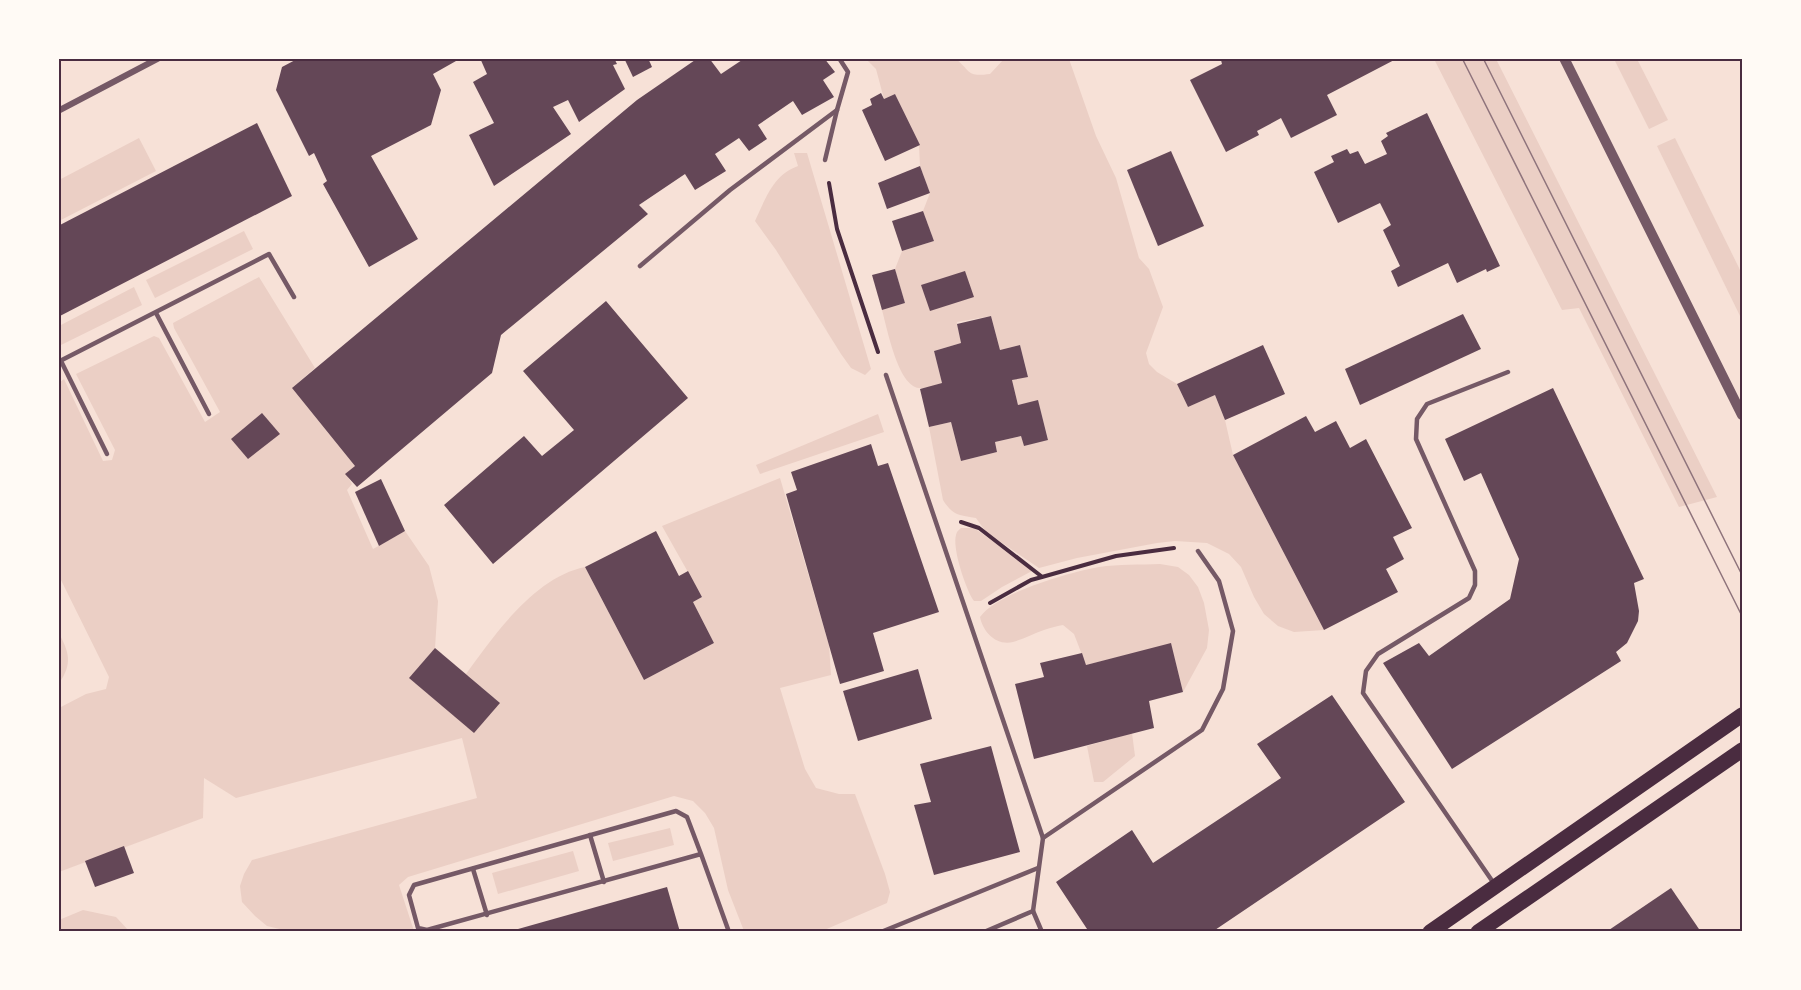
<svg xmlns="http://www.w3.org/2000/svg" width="1801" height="990" font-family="Inter,sans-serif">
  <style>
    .green { fill: #ebcfc5 }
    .building { fill: #644757 }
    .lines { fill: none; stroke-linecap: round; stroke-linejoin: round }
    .path { stroke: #4a2c40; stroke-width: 4 }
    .service { stroke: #755966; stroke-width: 4.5 }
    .minor { stroke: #755966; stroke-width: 6 }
    .tertiary { stroke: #755966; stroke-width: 10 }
    .primary { stroke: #4a2c40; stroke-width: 15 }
    .tram { stroke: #8f747c; stroke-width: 1.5 }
    .neatline { fill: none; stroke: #4a2c40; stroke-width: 2 }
  </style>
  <rect width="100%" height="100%" fill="#f7e1d7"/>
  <!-- green -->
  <g class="green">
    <path d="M866 59H956C972 72 966 77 990 74L1004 59H1069L1096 136 1116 178 1139 258 1149 269 1163 307 1146 353 1149 364 1157 372 1177 384 1188 407 1215 395 1225 420 1233 455 1324 630 1294 632 1278 626 1264 614 1254 597 1241 567 1229 554 1207 543 1175 541 1157 543 1077 558 1039 568 986 532 976 518C959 515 953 516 943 500L929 427 951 422 961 461 997 452 995 442 1021 436 1024 446 1048 439 1038 401 1018 405 1012 380 1028 376 1020 345 1000 350 991 316 957 322 961 343 934 351 942 383C935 385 926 389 919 388 898 386 887 328 882 310L905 303 895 269 902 251 934 241 923 211 930 193 920 166 919 145 895 94 884 99 876 69Z"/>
    <path d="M1434 59H1496L1717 497 1679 507 1579 308 1562 310Z"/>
    <path d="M1614 59H1637L1668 120 1649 129Z"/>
    <path d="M139 138 156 171 59 221V180Z"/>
    <path d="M1675 138 1742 274V320L1657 146Z"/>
    <path d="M794 153H807L871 369 865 375 851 368 841 354 776 250 755 221C766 198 773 175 798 166Z"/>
    <path d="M244 231 253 249 155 298 146 280Z"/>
    <path d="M259 277 315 368 292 388 355 466 346 474 352 484 347 490 373 549 405 531 429 566 438 601 435 648 410 678 500 703 466 674C494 635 535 577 585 567L644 680 714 643 693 602 702 597 662 526 780 478 829 645 831 675 780 688 805 769 816 788 839 794H855L885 874 890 892 887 903 822 931H744L728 890 714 828 705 813 693 801 674 796 408 877 399 885 414 931H288L267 926 255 916 242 902 240 886 244 874 252 860 477 798 462 738 236 798 204 778 203 818 59 872V708L86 694 106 689 109 677 59 576V383L64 379 103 461 112 460 115 450 76 374 154 336 159 338 205 422 220 412 174 328 173 323Z"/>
    <path d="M134 287 142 305 59 346V326Z"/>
    <path d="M878 414 884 432 760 474 756 465Z"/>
    <path d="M961 528H974L1017 558 1032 571 1002 587 981 601H974C966 590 952 548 956 535 957 531 958 531 961 528Z"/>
    <path d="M1160 564 1178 567 1189 575 1198 587 1204 603 1209 630 1207 648 1183 692 1171 644 1086 665 1074 634 1063 625C1056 626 1050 628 1044 630 1034 633 1024 639 1013 642 996 646 983 632 980 617 997 593 1070 572 1099 567 1119 564 1140 565 1160 564Z"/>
    <path d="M58 632C69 651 73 664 59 683Z"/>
    <path d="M1132 733 1135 756 1103 782H1094L1087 746Z"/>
    <path d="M670 828 674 845 613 861 608 843Z"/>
    <path d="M573 851 579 871 498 894 492 873Z"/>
    <path d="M83 910 116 917 129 931H59V920Z"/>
  </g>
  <!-- building -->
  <g class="building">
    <path d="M299 58H454L456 61 433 74 441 90 431 125 371 156 418 239 369 267 323 184 327 181 314 153 309 156 276 90 282 67Z"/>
    <path d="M480 58H614L617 64 613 65 625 89 579 122 568 100 553 107 571 134 494 186 469 135 494 123 473 82 487 74Z"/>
    <path d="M624 58H648L652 67 633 77Z"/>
    <path d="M698 58H709L721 74 745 58H824L835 72 823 80 834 97 802 115 793 101 758 125 767 139 749 151 739 138 715 154 726 171 695 190 685 174 639 205 648 214 501 335 492 373 357 487 345 474 355 466 292 388 637 100Z"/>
    <path d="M1224 58H1398L1327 95 1337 115 1291 138 1281 118 1257 131 1259 135 1226 152 1190 80 1222 64 1221 60Z"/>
    <path d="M881 93 884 99 895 94 920 145 885 161 862 110 872 105 870 99Z"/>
    <path d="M1427 113 1500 266 1487 272 1486 269 1457 283 1448 263 1398 287 1391 271 1400 266 1383 230 1391 225 1380 203 1338 223 1314 172 1334 162 1331 156 1347 149 1350 154 1358 151 1365 164 1387 154 1381 141 1388 136 1386 133Z"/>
    <path d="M257 123 292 196 58 317V226Z"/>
    <path d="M1171 151 1204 226 1158 246 1127 170Z"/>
    <path d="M920 166 930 193 887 209 878 183Z"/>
    <path d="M923 211 934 241 902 251 892 221Z"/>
    <path d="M895 269 905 303 882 310 872 275Z"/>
    <path d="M965 271 974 297 930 311 921 285Z"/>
    <path d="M606 301 688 398 493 564 444 505 524 436 542 456 574 430 523 371Z"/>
    <path d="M1463 314 1481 349 1360 405 1345 369Z"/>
    <path d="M991 316 1000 350 1020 345 1028 377 1012 380 1018 405 1038 400 1048 440 1024 446 1021 436 995 442 997 452 961 461 951 422 929 427 920 389 942 383 934 351 961 343 957 324Z"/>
    <path d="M1263 345 1285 394 1225 420 1215 395 1188 407 1177 384Z"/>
    <path d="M1553 388 1644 579 1634 583 1639 611 1638 621 1627 643 1616 652 1621 661 1452 769 1383 663 1419 643 1429 656 1510 599 1519 559 1481 473 1464 481 1445 439Z"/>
    <path d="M262 413 280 434 248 459 231 439Z"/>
    <path d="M1306 416 1315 432 1336 421 1350 448 1366 439 1412 528 1393 537 1404 559 1386 569 1398 592 1324 630 1233 455Z"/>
    <path d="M871 444 878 466 888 463 939 612 873 633 884 671 840 684 786 494 797 490 791 472Z"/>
    <path d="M381 479 405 531 379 546 355 492Z"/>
    <path d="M656 531 679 576 688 571 702 597 693 602 714 643 644 680 585 567Z"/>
    <path d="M1171 643 1183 692 1149 701 1154 728 1034 759 1015 684 1044 677 1040 663 1082 653 1086 665Z"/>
    <path d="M435 648 500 703 474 733 409 678Z"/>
    <path d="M918 669 932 719 858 741 843 691Z"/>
    <path d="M1332 695 1405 802 1212 932H1089L1056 882 1132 830 1153 863 1281 778 1257 744Z"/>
    <path d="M991 746 1020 852 934 875 914 805 931 802 920 764Z"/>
    <path d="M124 846 134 873 95 887 85 861Z"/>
    <path d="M667 887 680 932H511V931Z"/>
    <path d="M1671 888 1701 932H1606Z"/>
  </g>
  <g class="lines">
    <!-- path -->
    <g class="path">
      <path d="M829 183 837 229 878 352"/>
      <path d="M961 522 979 528 1041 576"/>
      <path d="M990 603 1031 580 1042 577 1116 556 1174 548"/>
    </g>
    <!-- service -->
    <g class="service">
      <path d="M825 160 837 110 848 72 839 58"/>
      <path d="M640 266 730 190 837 110"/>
      <path d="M156 313 209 414"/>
      <path d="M61 361 107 454"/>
      <path d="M58 362 269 254 294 297"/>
      <path d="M886 375 1043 838 1033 911 1042 932"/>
      <path d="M590 835 604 882"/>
      <path d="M1043 838 1202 730 1223 689 1233 631 1219 581 1198 551"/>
      <path d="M701 854 687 817 676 811 414 885 409 895 418 928 427 930 701 854 729 932"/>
      <path d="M473 869 487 915"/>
      <path d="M1495 885 1363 693 1366 671 1378 654 1469 598 1475 585V571L1416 439 1417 419 1427 404 1508 372"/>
      <path d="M881 932 1038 868"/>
      <path d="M984 932 1033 911"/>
    </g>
    <!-- minor -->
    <path class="minor" d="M58 111 159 58"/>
    <!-- tertiary -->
    <path class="tertiary" d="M1564 58 1742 415"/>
    <!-- primary -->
    <g class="primary">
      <path d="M1430 932 1742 715"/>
      <path d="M1478 932 1742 750"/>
    </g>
    <!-- tram -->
    <g class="tram">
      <path d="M1462 58 1742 616"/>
      <path d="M1483 58 1742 575"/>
    </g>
  </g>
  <!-- border -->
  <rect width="1801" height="990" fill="none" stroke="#fffaf5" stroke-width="120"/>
  <rect x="60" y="60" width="1681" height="870" class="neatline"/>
</svg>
